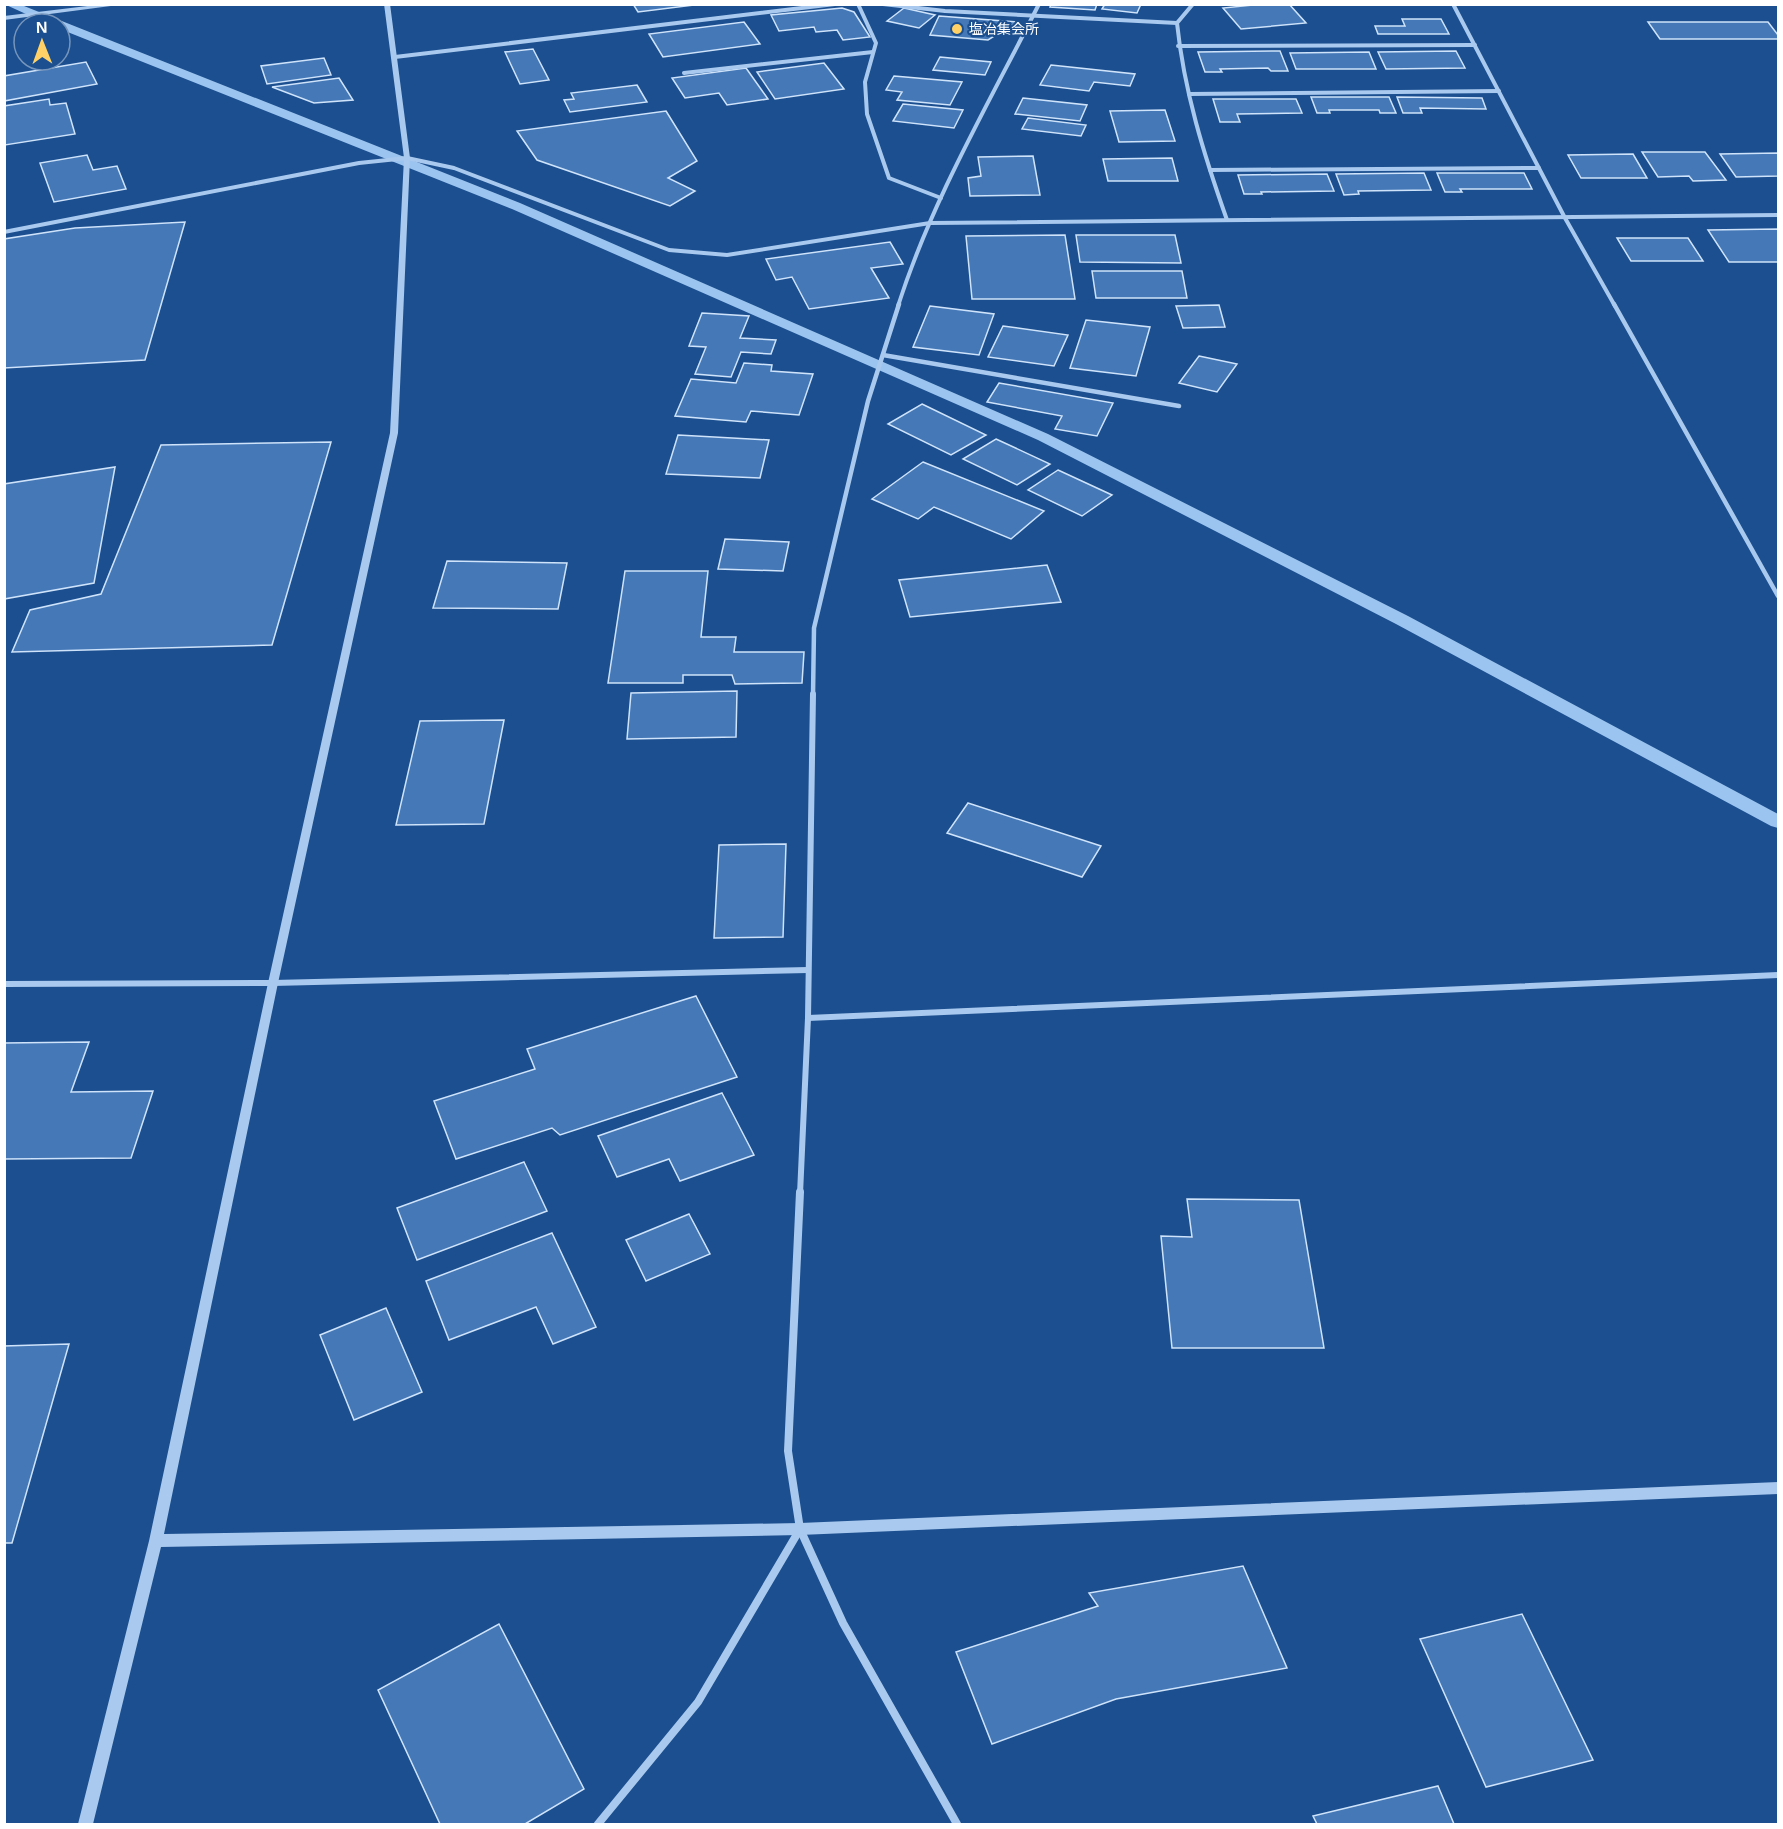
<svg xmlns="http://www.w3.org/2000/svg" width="1783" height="1829" font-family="Arial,'Noto Sans JP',sans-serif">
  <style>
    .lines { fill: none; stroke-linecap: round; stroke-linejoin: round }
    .stream { fill: #9cc4f0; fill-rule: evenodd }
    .building { fill: #4478b7; stroke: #cfe3fa; stroke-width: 1.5 }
    .minor-far3 { stroke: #a9c9ee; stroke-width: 4 }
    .minor-far2 { stroke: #a9c9ee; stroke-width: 4.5 }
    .minor-far1 { stroke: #a9c9ee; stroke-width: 6 }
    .minor { stroke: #a9c9ee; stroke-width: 8 }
    .tertiary { fill: #a9c9ee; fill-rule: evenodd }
    .poi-dot { fill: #ffd166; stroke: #1b4f8f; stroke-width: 2 }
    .labels { text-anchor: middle; stroke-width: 4.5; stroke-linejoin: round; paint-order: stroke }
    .far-poi-label { font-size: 14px; fill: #fff; stroke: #1b4f8f; text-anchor: start }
  </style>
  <rect width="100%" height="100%" fill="#1b4f8f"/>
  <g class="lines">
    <!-- stream -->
    <path class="stream" d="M4 4H19L520 203 1048 434 1408 616 1778 814V828L1771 826 1396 624 1038 440 512 209 60 29V24H48Z"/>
  </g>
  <!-- building -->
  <g class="building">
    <path d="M633 4H702L638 12Z"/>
    <path d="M1051 4H1097L1095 10 1050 7Z"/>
    <path d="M1105 4H1141L1137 13 1102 9Z"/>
    <path d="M1263 4H1289L1306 23 1241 29 1223 8Z"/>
    <path d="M842 8 854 12 870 37 843 40 837 30 816 32 814 27 779 31 771 15Z"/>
    <path d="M904 8 935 15 919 28 887 21Z"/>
    <path d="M939 16 1017 22 988 40 930 35Z"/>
    <path d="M1402 19H1441L1449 34H1378L1375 26H1405Z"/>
    <path d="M744 22 760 44 663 57 649 34Z"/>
    <path d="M1648 22H1768L1778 35V39H1660Z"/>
    <path d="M533 49 549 80 520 84 505 52Z"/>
    <path d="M1280 51 1288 71H1271L1268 68 1220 69 1222 72H1205L1198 52Z"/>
    <path d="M1456 51 1465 68 1386 69 1378 52Z"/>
    <path d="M1369 52 1376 69H1296L1290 53Z"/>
    <path d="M940 57 991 62 985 75 933 70Z"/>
    <path d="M324 58 331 75 267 84 261 66Z"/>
    <path d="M86 62 97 84 4 101V76Z"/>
    <path d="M824 63 844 89 775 99 757 72Z"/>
    <path d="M1051 65 1135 74 1130 86 1094 82 1089 91 1040 85Z"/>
    <path d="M746 68 768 99 727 105 719 93 685 98 672 78Z"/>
    <path d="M894 76 962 82 950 105 897 100 902 92 886 90Z"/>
    <path d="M339 78 353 100 314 103 272 87Z"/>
    <path d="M637 85 647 102 570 112 564 100 574 99 571 93Z"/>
    <path d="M1311 97H1389L1396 113H1380L1379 110H1329L1330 113H1317Z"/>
    <path d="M1397 97 1482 98 1486 109 1420 108 1422 113H1403Z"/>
    <path d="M1023 98 1087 105 1080 121 1015 114Z"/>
    <path d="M49 99 50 105 66 103 75 134 5 145 4 106Z"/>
    <path d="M1213 99H1296L1302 113 1237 114 1240 122H1220Z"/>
    <path d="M903 104 963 110 954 128 893 121Z"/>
    <path d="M1165 110 1175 141 1119 142 1110 111Z"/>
    <path d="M666 111 697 161 668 178 695 191 670 206 537 160 517 131Z"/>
    <path d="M1028 118 1086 125 1081 136 1022 129Z"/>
    <path d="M1642 152H1705L1726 180 1693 181 1689 176 1658 177Z"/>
    <path d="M1778 153V176L1736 177 1720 154Z"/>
    <path d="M1633 154 1647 178H1581L1568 155Z"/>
    <path d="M87 155 93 170 117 166 126 189 54 202 40 163Z"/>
    <path d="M1033 156 1040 195 970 196 968 178 981 176 978 157Z"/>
    <path d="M1172 158 1178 181H1108L1103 159Z"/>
    <path d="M1424 173 1431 190 1358 191 1359 194 1344 195 1336 174Z"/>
    <path d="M1437 173H1524L1532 189H1460L1462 192H1445Z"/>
    <path d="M1327 174 1334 191 1261 192 1262 194H1244L1238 175Z"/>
    <path d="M185 222 145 360 4 368V239L75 228Z"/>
    <path d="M1778 229V262H1729L1708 230Z"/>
    <path d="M1065 235 1075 299H972L966 236Z"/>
    <path d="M1076 235H1175L1181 263 1080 262Z"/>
    <path d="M1617 238H1688L1703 261H1631Z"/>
    <path d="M890 242 903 264 871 268 889 298 809 309 792 277 776 280 766 259Z"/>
    <path d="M1092 271H1182L1187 298H1096Z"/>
    <path d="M1219 305 1225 327 1183 328 1176 306Z"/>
    <path d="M930 306 994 314 979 355 913 347Z"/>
    <path d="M702 313 749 316 740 338 776 340 771 354 741 352 731 377 695 374 706 347 689 346Z"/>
    <path d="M1086 320 1150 327 1136 376 1070 368Z"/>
    <path d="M1003 326 1068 335 1054 366 988 357Z"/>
    <path d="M1199 356 1237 364 1217 392 1179 383Z"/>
    <path d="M744 363 772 365 771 371 813 374 799 415 751 411 746 422 675 416 691 379 736 383Z"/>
    <path d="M999 383 1113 403 1097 436 1055 429 1062 416 987 402Z"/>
    <path d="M922 404 986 435 951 455 888 424Z"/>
    <path d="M678 435 769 440 760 478 666 474Z"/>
    <path d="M996 439 1050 464 1017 485 963 459Z"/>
    <path d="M331 442 272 645 12 652 30 610 101 594 161 445Z"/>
    <path d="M923 462 1044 511 1011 539 934 507 918 519 872 499Z"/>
    <path d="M115 467 94 583 4 599V484Z"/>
    <path d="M1058 470 1112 495 1082 516 1028 490Z"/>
    <path d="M725 539 789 542 783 571 718 569Z"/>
    <path d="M447 561 567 563 558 609 433 608Z"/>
    <path d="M1047 565 1061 602 910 617 899 580Z"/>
    <path d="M625 571H708L701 637H736L734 652H804L802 683 735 684 732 675H683V683H608Z"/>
    <path d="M737 691 736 737 627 739 631 693Z"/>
    <path d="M504 720 484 824 396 825 420 721Z"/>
    <path d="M968 803 1101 846 1082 877 947 833Z"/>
    <path d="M786 844 783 937 714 938 719 845Z"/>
    <path d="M696 996 737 1077 560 1135 552 1128 456 1159 434 1101 535 1069 527 1049Z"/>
    <path d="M89 1042 71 1092 153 1091 131 1158 4 1159V1043Z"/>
    <path d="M722 1093 754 1155 680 1181 669 1159 617 1177 598 1136Z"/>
    <path d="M524 1162 547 1211 417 1260 397 1208Z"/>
    <path d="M1187 1199 1299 1200 1324 1348H1172L1161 1236 1192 1237Z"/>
    <path d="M689 1214 710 1254 646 1281 626 1240Z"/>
    <path d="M552 1233 596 1327 553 1344 536 1307 449 1340 426 1281Z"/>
    <path d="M386 1308 422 1392 354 1420 320 1335Z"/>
    <path d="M69 1344 12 1543H4V1346Z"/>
    <path d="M1243 1566 1287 1668 1116 1699 992 1744 956 1652 1098 1606 1089 1593Z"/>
    <path d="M1522 1614 1593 1760 1486 1787 1420 1639Z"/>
    <path d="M499 1624 584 1789 525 1824H440L378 1690Z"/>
    <path d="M1438 1786 1454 1824H1317L1313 1816Z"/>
  </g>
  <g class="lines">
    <!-- minor-far3 -->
    <g class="minor-far3">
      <path d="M858 4 876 43 865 82 867 114 889 178 941 198"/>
      <path d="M883 4 945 11 1177 23"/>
      <path d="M1193 4 1177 23C1184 91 1204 155 1227 220"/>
      <path d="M1453 4 1565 218 1615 306"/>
      <path d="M1178 46 1475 45"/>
      <path d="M395 57 835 4"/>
      <path d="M684 73 873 52"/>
      <path d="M1189 94 1499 91"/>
      <path d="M1210 170 1539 168"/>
      <path d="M4 232 359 163 407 158 454 168 669 250 727 255 930 223 1778 215"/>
      <path d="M898 306C932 200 989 103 1039 4"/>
    </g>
    <!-- minor-far2 -->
    <g class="minor-far2">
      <path d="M1614 304 1778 596"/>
      <path d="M883 355 1179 406"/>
      <path d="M813 696 814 628 868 401 899 304"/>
    </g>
    <!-- minor-far1 -->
    <g class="minor-far1">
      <path d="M4 984 273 983 808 970"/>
      <path d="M808 1018 1778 975"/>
      <path d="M800 1194 808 1018 813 694"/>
    </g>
    <!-- minor -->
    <g class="minor">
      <path d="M800 1192 788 1451 800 1529 843 1623 957 1824"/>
      <path d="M598 1824 698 1702 800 1529"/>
    </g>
    <!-- tertiary -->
    <g class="tertiary">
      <path d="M104 4H126L4 20V16Z"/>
      <path d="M384 4H390L410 158 398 433 278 983 164 1534 800 1523 1778 1482V1494L800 1535 161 1547 93 1824H78L149 1541 268 983 390 433 404 158Z"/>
    </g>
  </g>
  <!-- markers -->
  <circle class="poi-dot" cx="957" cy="29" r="6"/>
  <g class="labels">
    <!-- far-poi labels -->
    <g class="far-poi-label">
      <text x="969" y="34">塩冶集会所</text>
    </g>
  </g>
  <!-- border -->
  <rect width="1783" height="1829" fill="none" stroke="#ffffff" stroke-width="12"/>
  <!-- north arrow -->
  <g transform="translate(42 42) rotate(359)"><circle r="28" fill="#1b4f8f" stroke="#7695bc" stroke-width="1.5"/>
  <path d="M0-4.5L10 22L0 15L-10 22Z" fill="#ffd166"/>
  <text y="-9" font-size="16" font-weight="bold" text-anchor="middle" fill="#ffffff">N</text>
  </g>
</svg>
